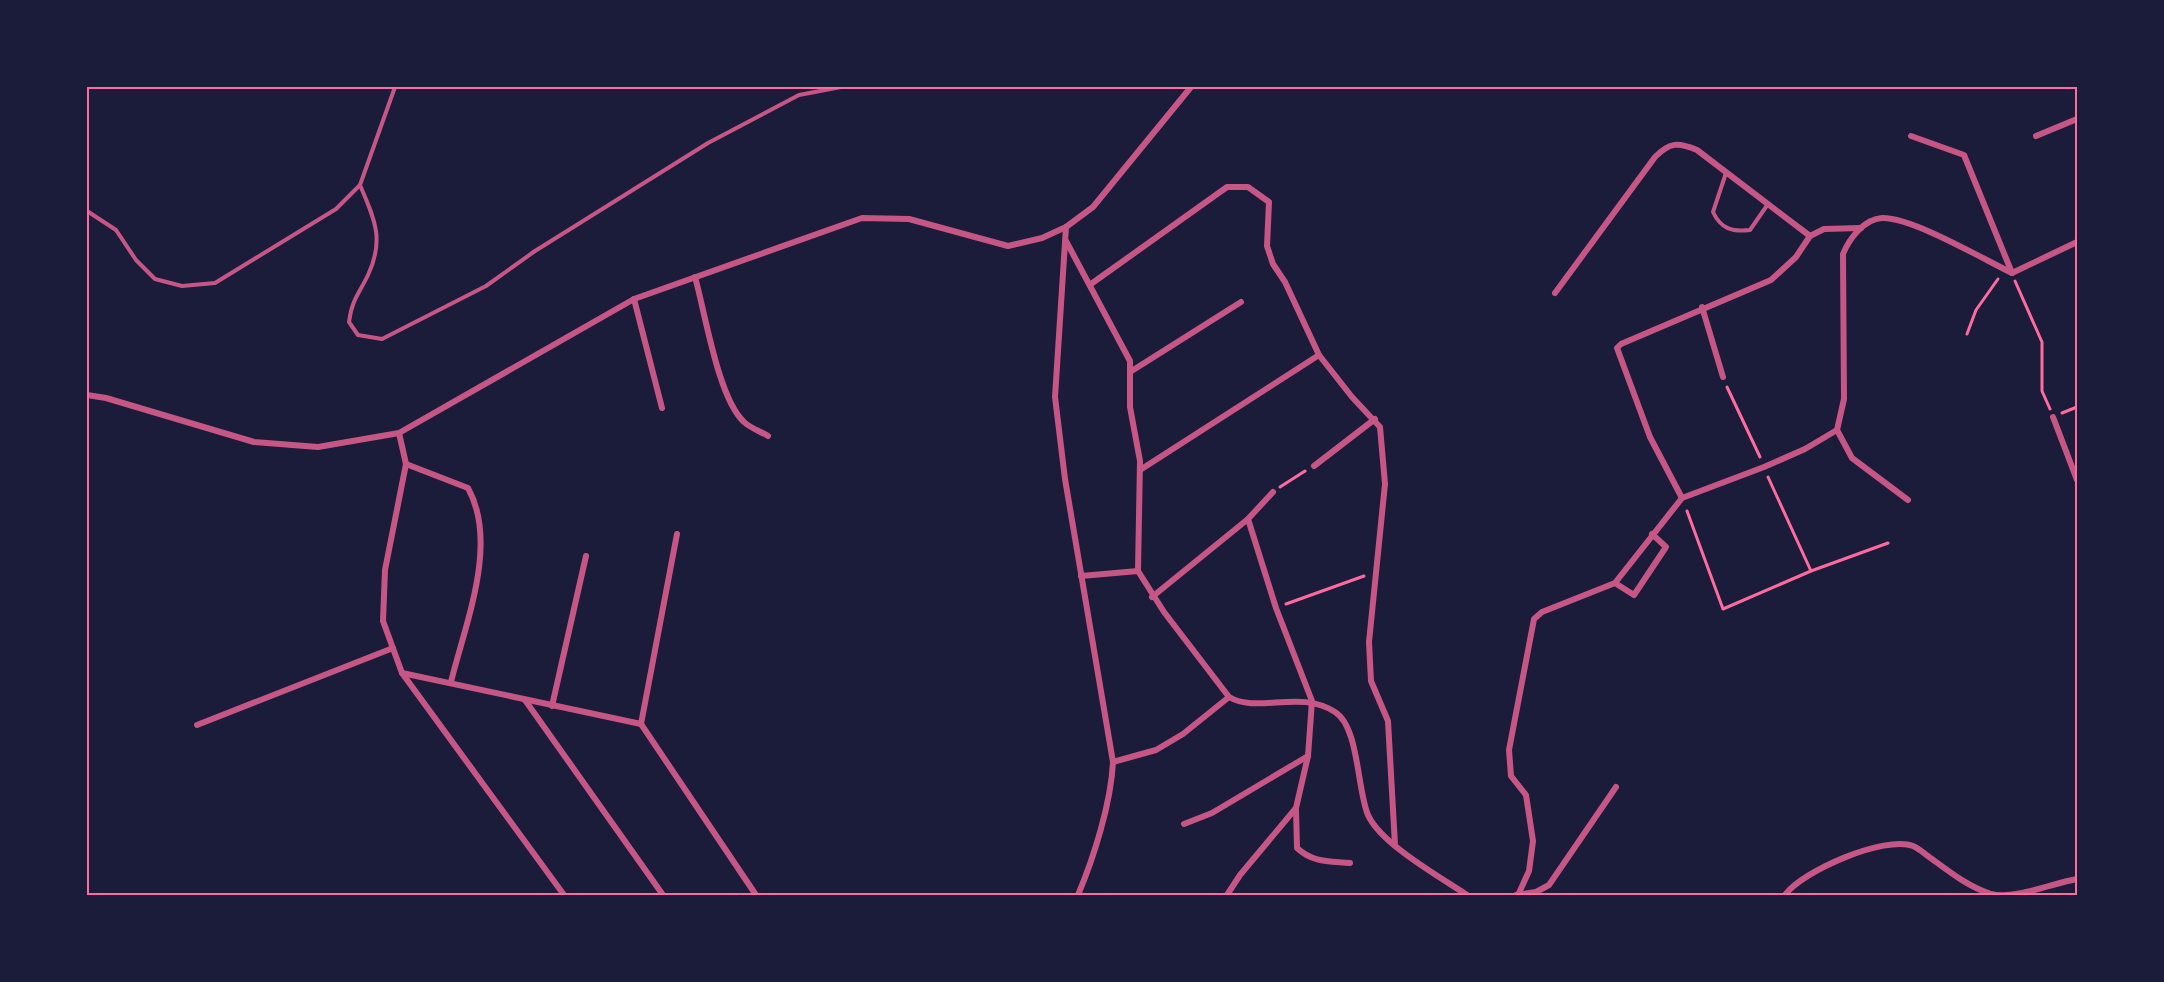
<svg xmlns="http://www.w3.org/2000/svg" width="2164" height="982" font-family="'Titillium Web',sans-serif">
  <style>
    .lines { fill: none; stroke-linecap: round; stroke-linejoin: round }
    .path { stroke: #ff6b9d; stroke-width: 3 }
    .service { stroke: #c65784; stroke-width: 4 }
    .minor { stroke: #c65784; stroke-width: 6 }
    .neatline { fill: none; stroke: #ff6b9d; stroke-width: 2 }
  </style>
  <rect width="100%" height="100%" fill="#1b1b3a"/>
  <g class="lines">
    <!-- path -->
    <g class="path">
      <path d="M2015 281 2042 342V391L2050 409"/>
      <path d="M1967 334 1976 310 1998 279"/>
      <path d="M1727 387 1760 457"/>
      <path d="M2062 413 2077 407"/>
      <path d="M1768 477 1811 571"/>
      <path d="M1280 487 1305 471"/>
      <path d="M1687 511 1723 609 1811 571 1888 543"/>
      <path d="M1286 604 1364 576"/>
    </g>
    <!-- service -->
    <g class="service">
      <path d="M1726 173 1713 212C1721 229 1732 232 1750 230L1768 204"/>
      <path d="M360 185C374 218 385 239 368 275 359 294 352 299 349 322L358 335 382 339 486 286 535 251 708 143 799 95 841 87"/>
      <path d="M87 211 116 230 136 260 155 279 182 286 215 283 336 209 360 185 395 87"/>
    </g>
    <!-- minor -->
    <g class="minor">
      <path d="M1911 136 1964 155 2012 273"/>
      <path d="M2036 136 2077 119"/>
      <path d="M1066 241 1130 361V407L1140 461 1138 571 1164 612 1229 697"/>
      <path d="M695 277C705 312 718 398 744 422 750 428 760 431 768 436"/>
      <path d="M1091 284 1227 187H1248L1269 202 1267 246 1273 264 1285 282 1319 355 1352 397 1380 427 1385 484 1369 642 1371 681 1388 721 1395 845"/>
      <path d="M1555 293 1655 157C1670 142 1678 142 1697 150L1810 236"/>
      <path d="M634 299 662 408"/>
      <path d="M1702 307 1723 377"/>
      <path d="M1130 372 1241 302"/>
      <path d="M87 395 106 398 254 442 318 447 399 433 634 299 862 218 909 219 1008 246 1042 238 1066 227"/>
      <path d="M2053 417 2077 480"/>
      <path d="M399 433 406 464 385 570 383 621 402 673 564 895"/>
      <path d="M406 464 468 488C499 544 465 624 451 682"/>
      <path d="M1314 466 1375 419"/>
      <path d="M1140 470 1319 355"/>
      <path d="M1682 498 1650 437 1617 348 1621 344 1771 280 1796 257 1810 236 1824 229 1861 228"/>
      <path d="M1908 500 1852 458 1837 430 1844 399 1843 254C1849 239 1864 219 1882 218 1912 217 1983 259 2012 273L2077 242"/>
      <path d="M1081 576 1138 571"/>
      <path d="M1615 583 1634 595 1666 547 1652 534"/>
      <path d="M1152 597 1248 519 1273 492"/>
      <path d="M402 673 641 724 756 895"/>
      <path d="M525 700 663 895"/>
      <path d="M552 706 586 556"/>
      <path d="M641 724 677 534"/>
      <path d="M197 725 393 648"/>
      <path d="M1113 762 1156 750 1183 734 1229 697C1258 714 1300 689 1335 712 1359 727 1357 789 1368 815 1381 844 1440 877 1467 895"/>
      <path d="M1296 809 1297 848C1313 863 1330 861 1350 863"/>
      <path d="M1184 824 1212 813 1308 756"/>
      <path d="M1519 893 1529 871 1533 841 1526 795 1511 776 1509 750 1534 619 1542 612 1615 583 1682 498 1764 467 1805 449 1837 430"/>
      <path d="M1078 895C1094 857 1111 803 1113 762L1065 479 1055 397 1066 227 1093 207 1191 87"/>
      <path d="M1227 895 1240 875 1296 808 1308 756 1312 701 1276 608 1248 519"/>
      <path d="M1516 895 1536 892 1549 885 1616 787"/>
      <path d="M1785 895C1802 871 1885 835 1913 846 1920 849 1926 855 1932 859 1951 873 1969 887 1991 894 2015 900 2053 883 2077 879"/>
    </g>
  </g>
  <!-- border -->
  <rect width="2164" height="982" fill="none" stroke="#1b1b3a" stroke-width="177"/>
  <rect x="88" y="88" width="1988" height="806" class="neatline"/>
</svg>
